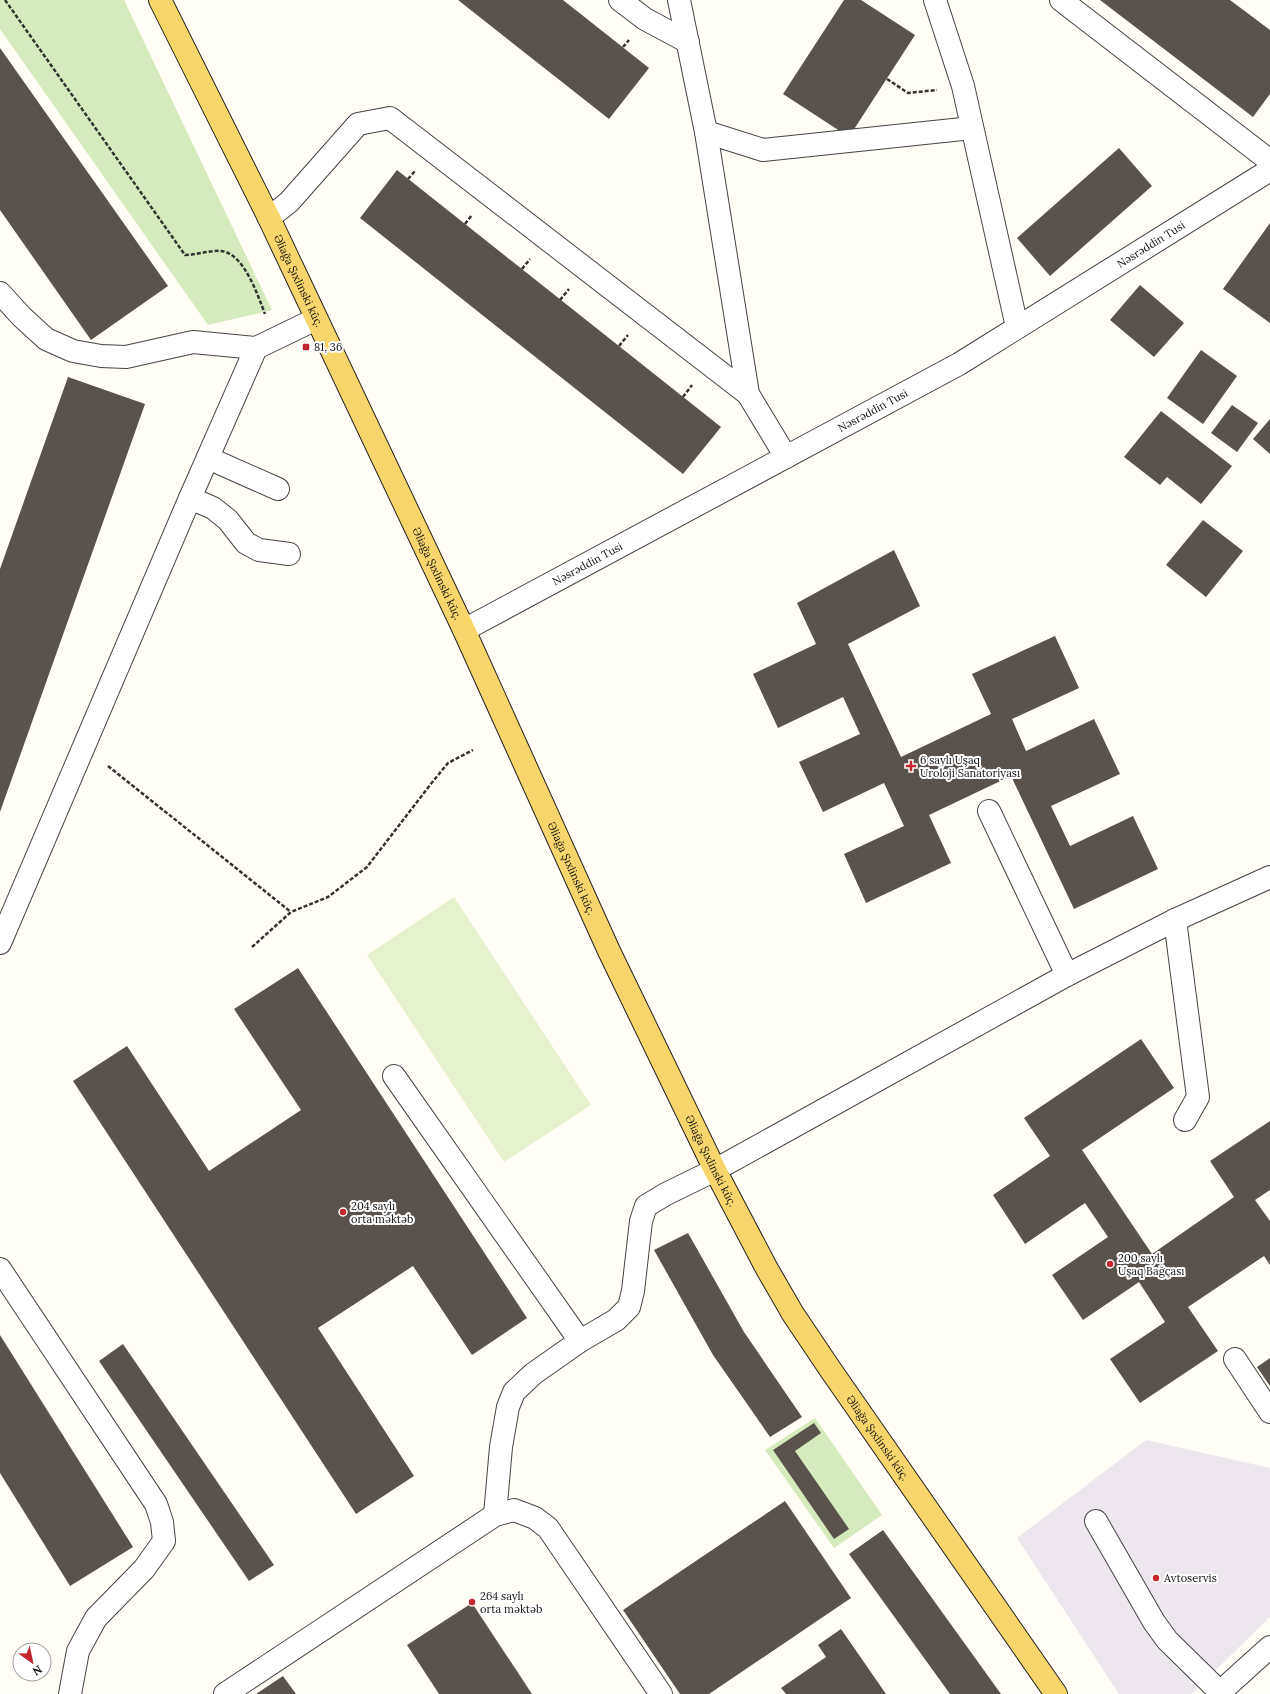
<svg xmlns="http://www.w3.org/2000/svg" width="1270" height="1694" font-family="Lora,serif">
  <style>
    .industrial { fill: #eee6ef }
    .green { fill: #d5ebbd }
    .pitch { fill: #e6f2cf }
    .building { fill: #5a524d }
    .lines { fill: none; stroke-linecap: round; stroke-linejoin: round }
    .minor-casing { stroke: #444; stroke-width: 24 }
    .major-casing { stroke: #222; stroke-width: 24 }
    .path { stroke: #333; stroke-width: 2.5; stroke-dasharray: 4 2; stroke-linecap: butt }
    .minor { stroke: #fff; stroke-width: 22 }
    .major { stroke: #f9d66b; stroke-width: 22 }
    .poi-dot { fill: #c4262e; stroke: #fff; stroke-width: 1.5 }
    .labels { text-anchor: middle; stroke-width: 4; stroke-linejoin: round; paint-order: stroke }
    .street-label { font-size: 11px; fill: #111; stroke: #fff }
    .poi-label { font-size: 11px; fill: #111; stroke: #fff; text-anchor: start }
  </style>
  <rect width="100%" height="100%" fill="#fffdf5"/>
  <!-- industrial -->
  <path class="industrial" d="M1146 1440 1270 1468V1617L1191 1694H1119L1017 1538Z"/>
  <!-- green -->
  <g class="green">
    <path d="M0 0H124L272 310 208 325 0 29Z"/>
    <path d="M815 1418 882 1515 834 1548 765 1450Z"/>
  </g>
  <!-- pitch -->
  <path class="pitch" d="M454 897 591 1105 504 1162 367 955Z"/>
  <!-- building -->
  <g class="building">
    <path d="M458 0H563L649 68 609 119Z"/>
    <path d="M844 0H861L915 35 849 137 783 94Z"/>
    <path d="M1100 0H1230L1270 30V94L1253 117Z"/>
    <path d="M0 48 168 286 91 340 0 210Z"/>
    <path d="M1119 148 1152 186 1050 276 1017 238Z"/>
    <path d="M397 170 721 427 683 474 360 218Z"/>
    <path d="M1270 223V323L1223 289Z"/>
    <path d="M1140 285 1184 323 1154 357 1110 320Z"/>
    <path d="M1201 350 1237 376 1203 424 1167 398Z"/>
    <path d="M68 377 145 404 0 812V569Z"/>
    <path d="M1232 405 1258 423 1237 452 1211 433Z"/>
    <path d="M1161 411 1232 466 1201 504 1167 477 1160 485 1124 457Z"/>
    <path d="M1270 419V454L1253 439Z"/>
    <path d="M1203 520 1243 551 1206 597 1166 565Z"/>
    <path d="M894 550 920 606 848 644 901 757 991 714 972 674 1055 636 1079 688 1012 719 1026 751 1094 719 1120 774 1051 806 1070 846 1133 816 1158 869 1074 909 1011 776 929 815 951 863 866 903 844 854 904 826 884 783 823 812 799 762 860 734 843 697 778 728 753 674 816 644 797 603Z"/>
    <path d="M298 968 527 1318 472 1355 413 1266 318 1328 414 1476 356 1514 73 1081 127 1046 209 1171 301 1110 234 1009Z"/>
    <path d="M1141 1039 1174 1088 1082 1150 1152 1254 1234 1197 1210 1161 1270 1121V1190L1255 1200 1270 1221V1265L1264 1256 1188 1307 1218 1351 1140 1403 1110 1359 1165 1322 1139 1282 1083 1320 1052 1275 1108 1237 1085 1203 1025 1244 993 1195 1050 1156 1024 1118Z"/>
    <path d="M688 1233 744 1332 802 1417 770 1437 713 1355 654 1250Z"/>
    <path d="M0 1335 133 1547 70 1586 0 1473Z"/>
    <path d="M123 1344 274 1565 249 1581 99 1361Z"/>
    <path d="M1270 1358V1386L1257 1367Z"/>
    <path d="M814 1423 821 1433 795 1451 849 1529 834 1539 773 1450Z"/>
    <path d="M785 1501 851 1598 709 1694H680L623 1610Z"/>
    <path d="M883 1530 1001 1694H950L849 1554Z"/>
    <path d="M472 1603 532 1694H439L407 1645Z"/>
    <path d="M841 1629 886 1694H786L781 1688 826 1657 818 1645Z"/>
    <path d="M283 1676 296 1694H256Z"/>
  </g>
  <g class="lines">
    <!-- minor casing -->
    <g class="minor-casing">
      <g id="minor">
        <path d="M620 0 645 19 688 42"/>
        <path d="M679 0 706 132 748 394 786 457"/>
        <path d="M935 0 963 86 1017 327"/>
        <path d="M1061 0 1270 161"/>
        <path d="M706 132 763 150 972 128"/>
        <path d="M269 218 289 202 358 124 390 118 748 394"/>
        <path d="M0 293 22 317 46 339 73 351 101 356 126 357 193 342 256 348"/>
        <path d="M208 458 278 489"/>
        <path d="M190 498 213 508 228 520 246 543 259 550 289 554"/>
        <path id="s1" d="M464 630 959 364 1270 170"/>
        <path d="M989 811 1067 975"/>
        <path d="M1175 920 1198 1097 1185 1120"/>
        <path d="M0 943 190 498 256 348 316 319"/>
        <path d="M394 1076 580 1341"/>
        <path d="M0 1269 156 1504 162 1522 164 1541 144 1569 96 1618 78 1651 70 1694"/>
        <path d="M1235 1359 1270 1412"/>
        <path d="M495 1515 501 1447 508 1407 514 1392 533 1374 580 1341 616 1320 629 1307 633 1291 641 1221 646 1206 666 1194 715 1170 1067 975 1175 920 1270 877"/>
        <path d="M1096 1521 1154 1622 1167 1640 1220 1692"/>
        <path d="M225 1694 495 1515 514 1510 535 1518 548 1528 661 1694"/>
        <path d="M1218 1694 1270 1647"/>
      </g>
    </g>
    <!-- major casing -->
    <g class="major-casing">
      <g id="major">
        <path id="s2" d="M160 0 269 218 464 630 609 951 715 1170 767 1269 793 1314 830 1369 1056 1694"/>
      </g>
    </g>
    <!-- path -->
    <g class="path">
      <path d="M5 0 185 255C197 255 209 250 221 251 244 253 258 296 265 314"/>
      <path d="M623 47 629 40"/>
      <path d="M887 79 908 93 937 90"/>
      <path d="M408 179 415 171"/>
      <path d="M465 224 472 215"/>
      <path d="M522 269 530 259"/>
      <path d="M560 300 569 289"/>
      <path d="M619 346 628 335"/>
      <path d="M683 397 692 385"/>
      <path d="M108 766 291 912"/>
      <path d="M252 947 291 912 328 897 367 867 430 785 448 763 473 750"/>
    </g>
    <!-- minor -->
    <use href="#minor" class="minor"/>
    <!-- major -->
    <use href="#major" class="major"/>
  </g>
  <!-- markers -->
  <g class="poi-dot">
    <rect x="302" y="343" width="8" height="8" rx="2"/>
    <path d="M909 760h4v4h4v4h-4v4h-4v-4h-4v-4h4z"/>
    <circle cx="343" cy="1212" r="4"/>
    <circle cx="1110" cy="1264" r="4"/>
    <circle cx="1156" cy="1578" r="4"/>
    <circle cx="472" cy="1602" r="4"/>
  </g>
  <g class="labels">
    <!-- street labels -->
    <g class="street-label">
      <text dy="4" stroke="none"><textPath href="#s1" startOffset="788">Nəsrəddin Tusi</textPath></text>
      <text dy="4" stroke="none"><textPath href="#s2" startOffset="313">Əliağa Şıxlinski küç.</textPath></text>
      <text dy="4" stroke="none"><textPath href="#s1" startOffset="464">Nəsrəddin Tusi</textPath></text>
      <text dy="4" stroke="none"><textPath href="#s1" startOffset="140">Nəsrəddin Tusi</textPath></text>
      <text dy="4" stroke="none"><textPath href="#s2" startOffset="637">Əliağa Şıxlinski küç.</textPath></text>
      <text dy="4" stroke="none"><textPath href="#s2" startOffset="961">Əliağa Şıxlinski küç.</textPath></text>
      <text dy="4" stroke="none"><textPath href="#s2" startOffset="1285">Əliağa Şıxlinski küç.</textPath></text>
      <text dy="4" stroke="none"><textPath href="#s2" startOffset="1609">Əliağa Şıxlinski küç.</textPath></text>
    </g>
    <!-- poi labels -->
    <g class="poi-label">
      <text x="314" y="351">81, 36</text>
      <text x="920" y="764">6 saylı Uşaq<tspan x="920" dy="13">Uroloji Sanatoriyası</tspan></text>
      <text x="351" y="1210">204 saylı<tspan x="351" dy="13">orta məktəb</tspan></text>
      <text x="1118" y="1262">200 saylı<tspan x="1118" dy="13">Uşaq Bağçası</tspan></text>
      <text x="1164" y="1582">Avtoservis</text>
      <text x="480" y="1600">264 saylı<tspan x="480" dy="13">orta məktəb</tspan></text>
    </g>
  </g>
  <!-- north arrow -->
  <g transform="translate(32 1662) rotate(147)"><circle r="19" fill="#ffffff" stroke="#a0a0a0"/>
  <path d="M0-3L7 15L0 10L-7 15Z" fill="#c4262e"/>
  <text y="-6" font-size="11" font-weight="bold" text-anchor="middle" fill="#111111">N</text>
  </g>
</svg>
